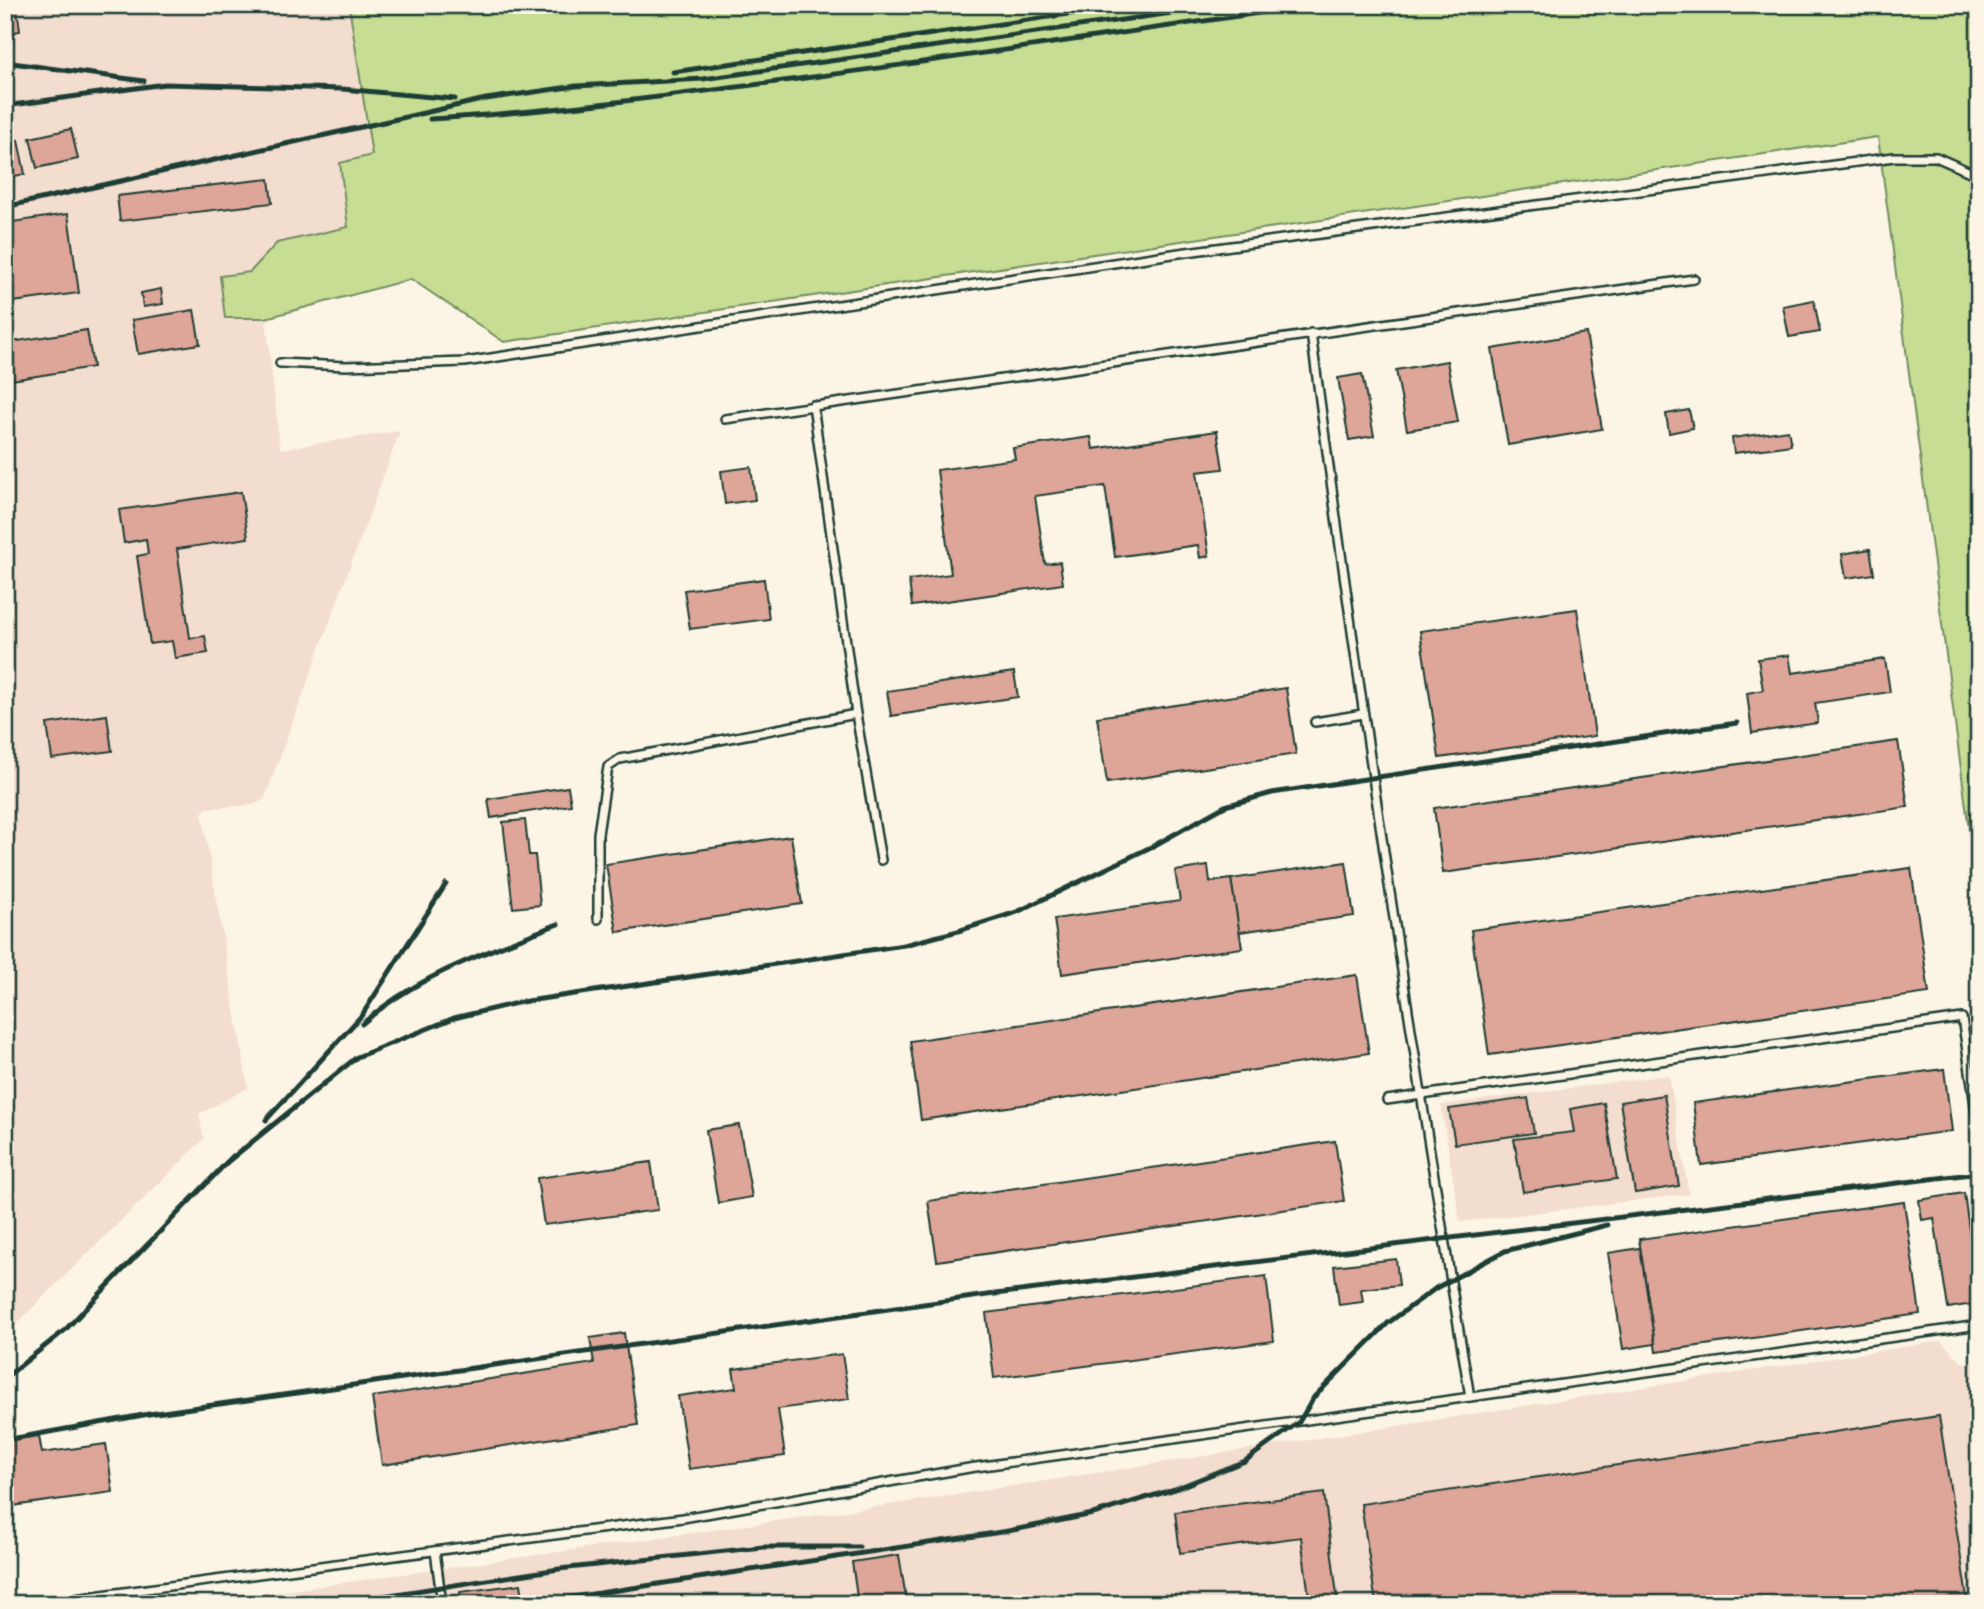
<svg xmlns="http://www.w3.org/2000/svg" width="1984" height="1609" font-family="Pangolin,sans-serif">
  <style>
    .built { fill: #f3ddce }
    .green { fill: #c6dd93; stroke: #728d64; stroke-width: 2 }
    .building { fill: #dea599; stroke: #1f3d34; stroke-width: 2 }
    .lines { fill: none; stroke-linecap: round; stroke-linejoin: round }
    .service-casing { stroke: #1f3d34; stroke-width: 12 }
    .service { stroke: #fcf5e5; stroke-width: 7 }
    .rail { stroke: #1f3d34; stroke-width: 5 }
  </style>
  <rect width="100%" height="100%" fill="#fcf5e5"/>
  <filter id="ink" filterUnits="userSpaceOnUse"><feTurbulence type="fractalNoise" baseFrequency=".0143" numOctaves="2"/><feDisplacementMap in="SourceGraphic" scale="14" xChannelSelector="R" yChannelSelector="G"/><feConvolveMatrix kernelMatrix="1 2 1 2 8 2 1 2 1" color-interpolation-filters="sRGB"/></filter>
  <g filter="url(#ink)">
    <!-- built -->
    <g class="built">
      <path d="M5 5H351L372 155 340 163 348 227 277 243 250 272 220 276 225 318H266L280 449 400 431 264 800 252 805 207 808 202 813 248 1088 199 1114 204 1139 5 1335Z"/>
      <path d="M1669 1075 1689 1194 1460 1222 1441 1105Z"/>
      <path d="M1941 1341 1963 1363 1979 1360V1604H194L929 1499Z"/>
    </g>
    <!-- green -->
    <path class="green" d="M349 5H1979V906L1878 137 504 342 411 279 266 318H225L220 276 250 272 277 243 348 227 340 163 372 155Z"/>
    <!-- building -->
    <g class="building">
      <path d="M18 15 20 31 5 33V17Z"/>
      <path d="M71 129 78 159 37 168 30 138Z"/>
      <path d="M18 140 25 174 5 178V143Z"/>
      <path d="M269 179 272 203 120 221 117 196Z"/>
      <path d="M68 214 79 293 5 303V223Z"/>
      <path d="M161 289 163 304 143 307 141 293Z"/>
      <path d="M1814 300 1820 332 1789 337 1783 306Z"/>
      <path d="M194 310 200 344 138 354 132 320Z"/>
      <path d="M87 330 93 367 5 381V343Z"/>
      <path d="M1586 333 1602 429 1508 445 1492 349Z"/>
      <path d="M1447 361 1458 422 1407 430 1396 370Z"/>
      <path d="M1362 374 1374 436 1349 440 1338 378Z"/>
      <path d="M1689 410 1693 428 1669 433 1666 414Z"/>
      <path d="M1788 430 1791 445 1734 453 1732 438Z"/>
      <path d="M1217 431 1223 469 1197 472 1209 556 1200 558 1198 545 1115 557 1105 486 1035 496 1045 564 1060 562 1063 584 912 606 909 580 951 574 937 470 1015 459 1013 448 1091 437 1093 449Z"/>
      <path d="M751 467 755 500 725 504 721 471Z"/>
      <path d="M241 492 248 538 177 549 190 638 205 636 208 653 175 658 172 641 150 644 137 556 148 554 146 539 124 543 119 510Z"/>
      <path d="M1870 549 1874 574 1846 578 1842 554Z"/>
      <path d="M764 579 769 619 690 629 684 590Z"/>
      <path d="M1577 609 1595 736 1439 758 1420 631Z"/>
      <path d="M1789 655 1792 673 1885 659 1890 692 1815 703 1818 723 1752 733 1747 693 1763 690 1758 659Z"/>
      <path d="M1014 672 1018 697 891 716 887 691Z"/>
      <path d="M1286 688 1296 754 1107 783 1097 717Z"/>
      <path d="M107 715 112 751 52 759 47 724Z"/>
      <path d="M1898 741 1908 807 1443 873 1434 808Z"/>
      <path d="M568 787 571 805 491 818 488 799Z"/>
      <path d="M525 820 529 855H535L540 905 513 908 503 822Z"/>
      <path d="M791 836 802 904 617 932 606 864Z"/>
      <path d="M1346 862 1354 916 1239 932 1231 879Z"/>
      <path d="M1208 866 1210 882 1231 879 1242 948 1062 974 1054 919 1180 901 1175 871Z"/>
      <path d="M1911 868 1929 993 1489 1055 1471 930Z"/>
      <path d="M5 921 12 960 5 961Z"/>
      <path d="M1357 975 1369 1053 921 1120 910 1041Z"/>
      <path d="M1944 1069 1952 1131 1701 1165 1693 1103Z"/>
      <path d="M1664 1095 1679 1186 1635 1193 1620 1102Z"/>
      <path d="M1528 1098 1534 1133 1455 1144 1449 1109Z"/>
      <path d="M1604 1103 1617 1179 1523 1192 1514 1139 1574 1132 1570 1109Z"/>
      <path d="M739 1125 752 1197 718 1203 706 1130Z"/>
      <path d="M1335 1141 1344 1201 937 1261 928 1201Z"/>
      <path d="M651 1162 658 1210 544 1225 537 1178Z"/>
      <path d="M1964 1193 1979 1303 1948 1308 1934 1218 1922 1220 1919 1200Z"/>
      <path d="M1904 1202 1920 1314 1656 1352 1639 1239Z"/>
      <path d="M1640 1248 1655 1344 1623 1349 1608 1253Z"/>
      <path d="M1396 1259 1399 1285 1361 1289 1363 1302 1339 1305 1334 1266Z"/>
      <path d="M1266 1276 1274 1341 994 1378 986 1313Z"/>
      <path d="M624 1333 638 1425 382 1465 372 1397 594 1363 590 1338Z"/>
      <path d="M842 1354 849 1399 778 1409 785 1456 689 1469 678 1396 736 1388 733 1369Z"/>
      <path d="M1939 1416 1968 1604H1376L1361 1504Z"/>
      <path d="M39 1436 42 1453 106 1444 113 1492 5 1507V1441Z"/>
      <path d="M1324 1493 1338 1603 1310 1604 1301 1537 1180 1553 1175 1512Z"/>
      <path d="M899 1555 907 1604H858L852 1562Z"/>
      <path d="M521 1584 524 1604H462L460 1592Z"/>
    </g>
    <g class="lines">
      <!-- service casing -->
      <g class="service-casing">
        <g id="service">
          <path d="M1311 333C1358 688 1411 1043 1470 1397"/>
          <path d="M280 363 346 366 465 362 1179 253 1894 157H1936L1979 176"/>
          <path d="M813 405 856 714 881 860"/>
          <path d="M725 419 1694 279"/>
          <path d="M1315 722 1363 714"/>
          <path d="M598 919V834L608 767 620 759 856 714"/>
          <path d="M1387 1100 1962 1018 1979 1131"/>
          <path d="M435 1551 442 1604"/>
          <path d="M33 1604 683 1518 969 1468 1979 1325"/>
        </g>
      </g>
      <!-- service -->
      <use href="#service" class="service"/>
      <!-- rail -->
      <g class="rail">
        <path d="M5 62 144 81"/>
        <path d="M673 72 1130 5"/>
        <path d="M5 106 165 84 342 89 455 99"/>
        <path d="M430 119C546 112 661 97 776 82 956 58 1136 32 1315 5"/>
        <path d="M5 207 486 99 576 86 703 79 1229 5"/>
        <path d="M362 1024C417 975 490 951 558 924"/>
        <path d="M266 1120 362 1015 446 884"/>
        <path d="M226 1163 357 1057 454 1018 521 1002 904 945 958 931 1017 912 1155 845 1225 806 1272 793 1737 723"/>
        <path d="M5 1378 65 1330 233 1156"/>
        <path d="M5 1440 149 1414 987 1295 1979 1173"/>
        <path d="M553 1600 1008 1531 1093 1514 1175 1489 1245 1461 1299 1422 1314 1397 1388 1323 1436 1288 1505 1251 1607 1225"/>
        <path d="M331 1604 559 1569 763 1547H859"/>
      </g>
    </g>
  </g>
  <!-- margin -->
  <rect width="1984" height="1609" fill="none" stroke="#fcf5e5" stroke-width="28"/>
  <rect x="14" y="14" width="1956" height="1581" fill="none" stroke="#1f3d34" stroke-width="2.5" filter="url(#ink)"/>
</svg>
